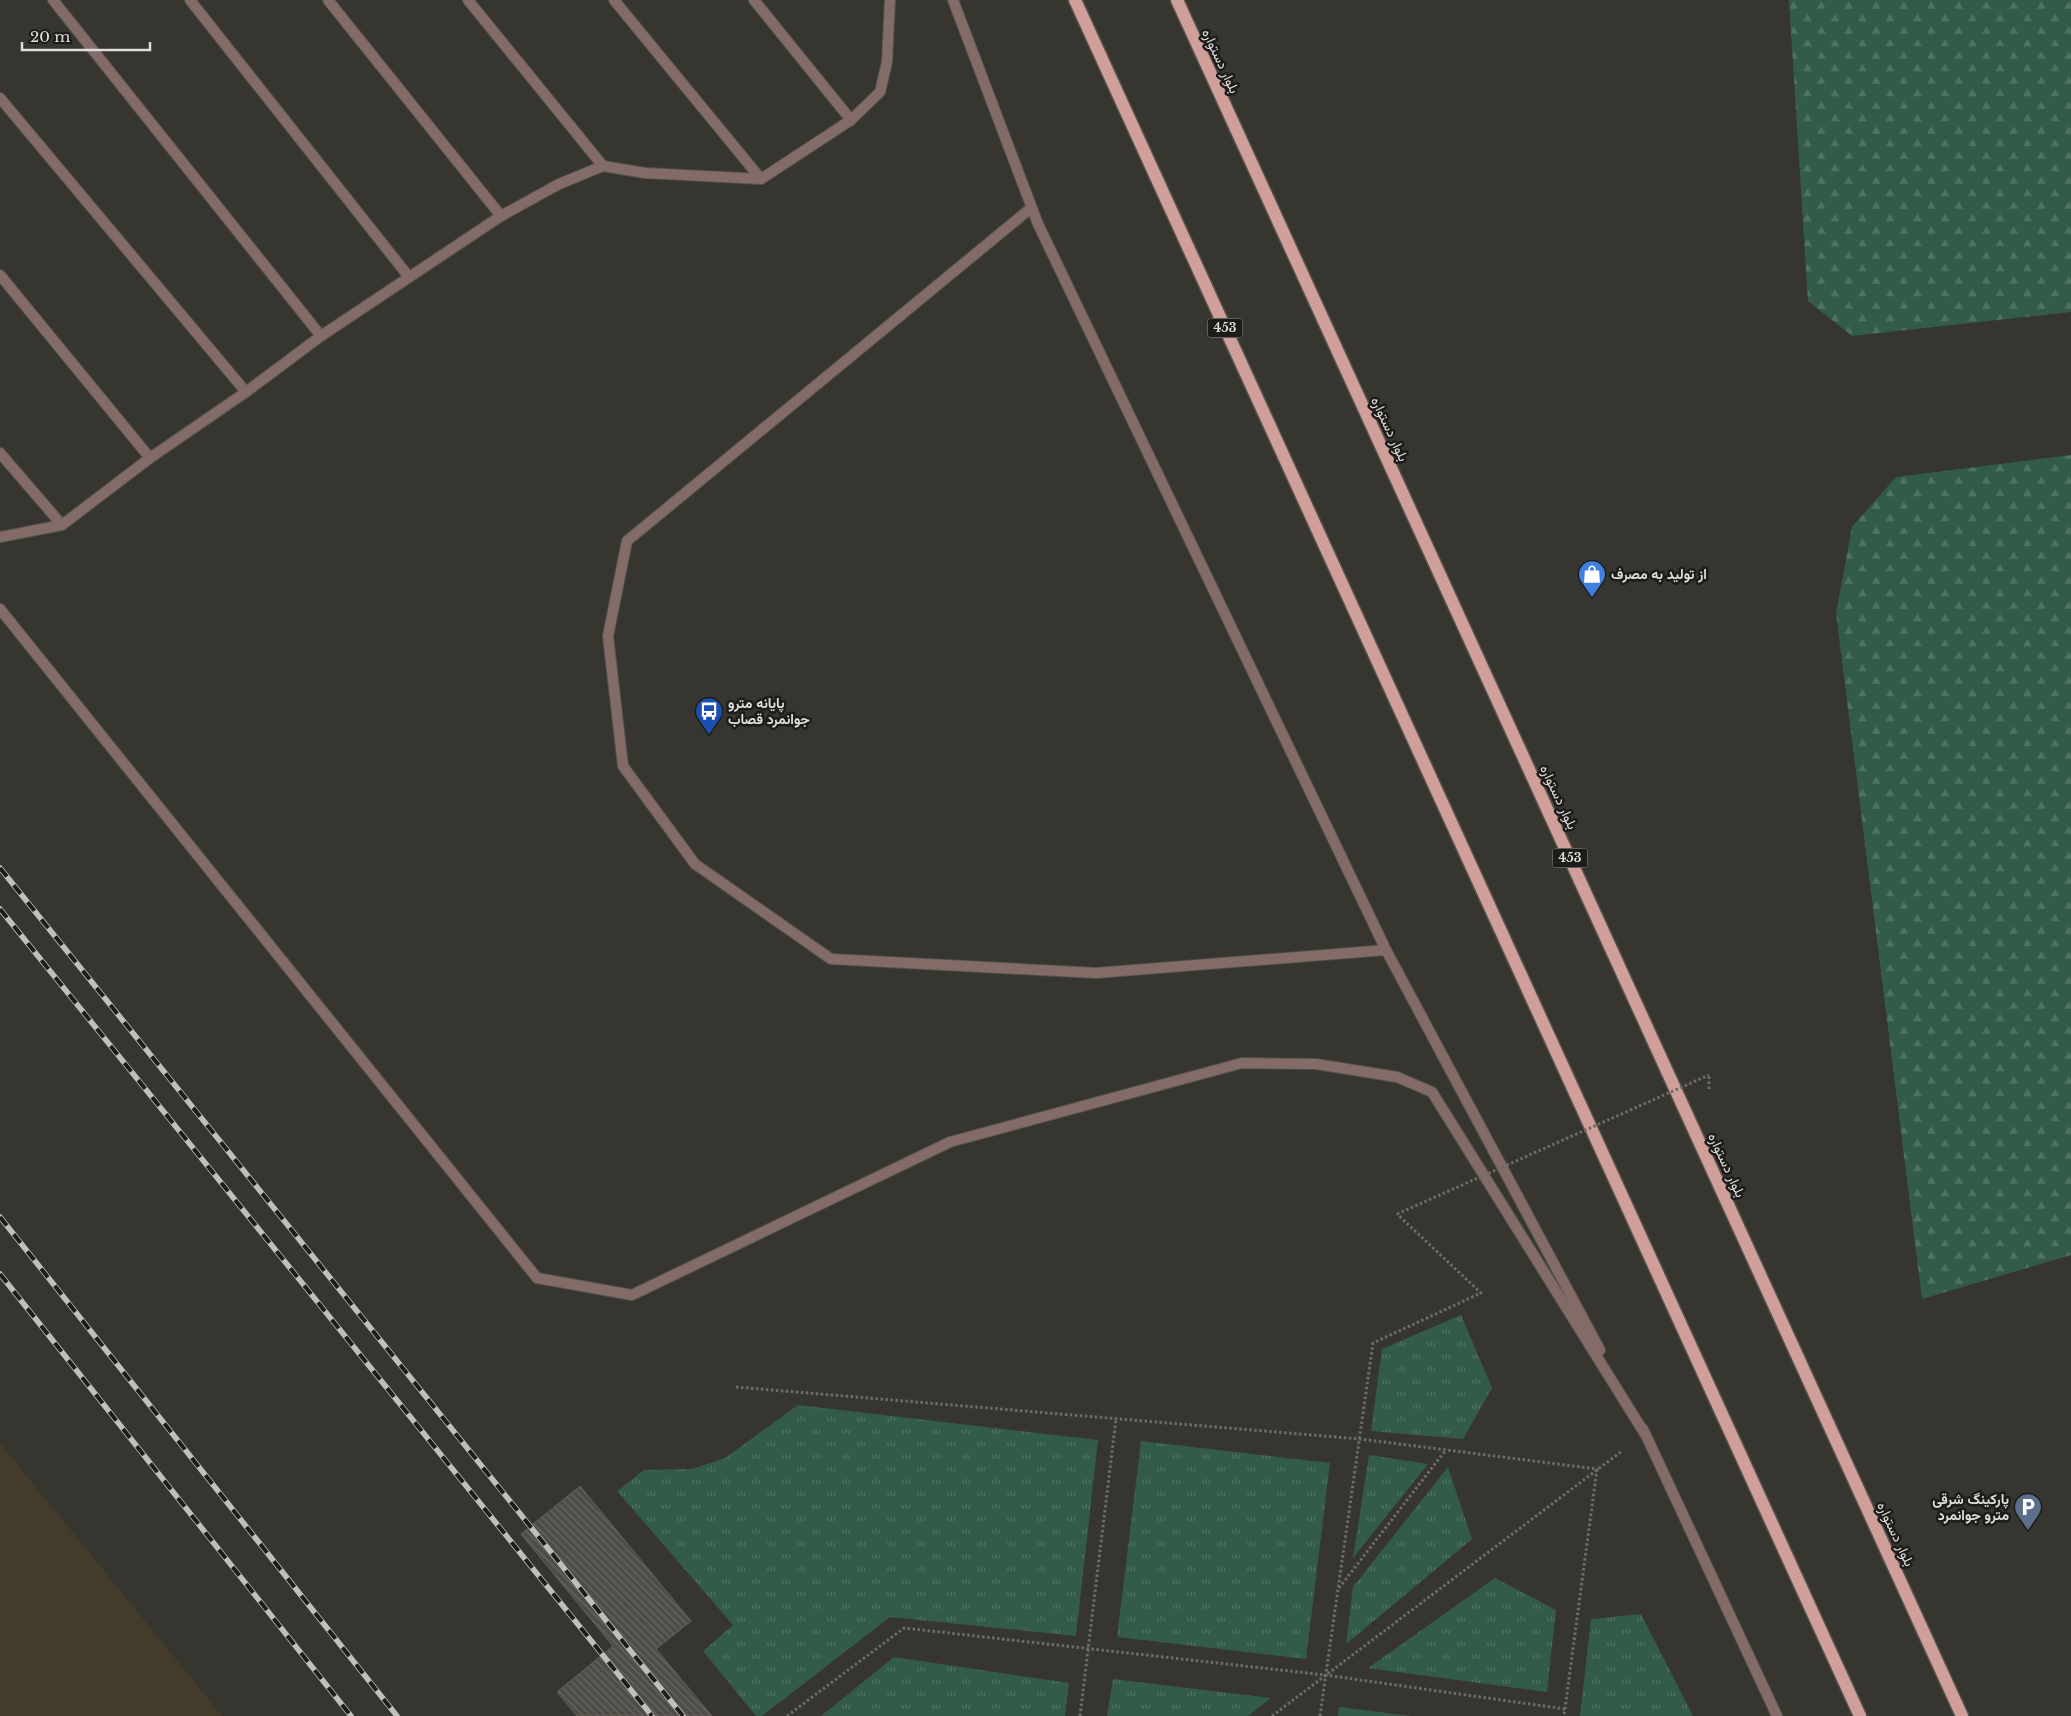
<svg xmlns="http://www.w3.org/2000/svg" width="2071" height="1716" font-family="'Libre Baskerville',Vazirmatn,serif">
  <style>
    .industrial { fill: #443c2a }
    .grass { fill: url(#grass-tufts) }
    .forest { fill: url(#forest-firs) }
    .building { fill: url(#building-back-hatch); stroke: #626059 }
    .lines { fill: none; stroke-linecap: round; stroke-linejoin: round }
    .service-casing { stroke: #55534e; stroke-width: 12 }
    .primary-casing { stroke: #55534e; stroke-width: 15 }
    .path { stroke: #6e6c66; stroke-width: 3; stroke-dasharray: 2.5 2.5; stroke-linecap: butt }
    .service { stroke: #836b68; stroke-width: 10 }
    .primary { stroke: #d09f99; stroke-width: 12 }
    .rail-casing { stroke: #c1bfbc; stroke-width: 5.5 }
    .rail { stroke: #1d1c1a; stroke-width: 4; stroke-dasharray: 11; stroke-linecap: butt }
    .path-bridge { stroke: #6e6c66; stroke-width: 3; stroke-dasharray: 2.5 2.5; stroke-linecap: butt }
    .labels { text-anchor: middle; stroke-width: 5; stroke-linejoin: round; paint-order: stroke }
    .shield { fill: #1d1c1a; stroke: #a6a4a1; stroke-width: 1 }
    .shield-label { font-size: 12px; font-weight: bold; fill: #e0dedb }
    .street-label { font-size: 14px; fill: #e0dedb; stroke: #1d1c1a }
    .poi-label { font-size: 14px; font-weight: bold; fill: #e0dedb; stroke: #1d1c1a; text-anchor: start }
  </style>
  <defs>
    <pattern id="grass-tufts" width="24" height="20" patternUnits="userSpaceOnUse" patternTransform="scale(1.25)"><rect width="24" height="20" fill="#335b4a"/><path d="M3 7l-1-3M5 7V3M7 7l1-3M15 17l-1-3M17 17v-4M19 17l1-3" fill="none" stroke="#507264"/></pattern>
    <pattern id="forest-firs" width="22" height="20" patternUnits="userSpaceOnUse" patternTransform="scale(1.25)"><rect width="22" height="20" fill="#335b4a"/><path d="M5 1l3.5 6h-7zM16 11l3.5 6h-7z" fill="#507264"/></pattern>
    <pattern id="building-back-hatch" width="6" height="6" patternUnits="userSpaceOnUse" patternTransform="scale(1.25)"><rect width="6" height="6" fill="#4e4c46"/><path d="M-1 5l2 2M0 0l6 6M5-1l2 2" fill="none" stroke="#676560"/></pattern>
  </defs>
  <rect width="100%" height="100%" fill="#37352f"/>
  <!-- industrial -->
  <path class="industrial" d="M0 1443 222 1716H0Z"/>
  <!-- grass -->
  <g class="grass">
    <path d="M1461 1315 1492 1388 1463 1439 1371 1431 1382 1349Z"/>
    <path d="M798 1405 1098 1440 1076 1636 890 1617 762 1716H756L703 1651 733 1625 617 1491 644 1470 692 1469 725 1458Z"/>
    <path d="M1141 1441 1330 1463 1306 1659 1117 1637Z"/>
    <path d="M1369 1455 1428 1464 1353 1558Z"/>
    <path d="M1448 1467 1472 1539 1346 1644 1353 1587Z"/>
    <path d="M1495 1578 1556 1610 1547 1692 1368 1668Z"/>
    <path d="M1641 1614 1693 1716H1580L1591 1619Z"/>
    <path d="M894 1657 1069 1683 1065 1716H821Z"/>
    <path d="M1113 1679 1271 1698 1248 1716H1107Z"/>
    <path d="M1339 1707 1411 1716H1338Z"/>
  </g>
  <!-- forest -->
  <g class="forest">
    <path d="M1789 0H2071V312L1852 336 1808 301Z"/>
    <path d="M2071 455V1255L1922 1299 1836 613 1852 527 1896 477Z"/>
  </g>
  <!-- building -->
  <path class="building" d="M580 1486 691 1621 656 1649 712 1716H577L557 1692 613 1646 521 1534Z"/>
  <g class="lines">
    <!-- service casing -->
    <g class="service-casing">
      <g id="service">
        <path d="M53 0 321 336"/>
        <path d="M190 0 409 277"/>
        <path d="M328 0 501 216"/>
        <path d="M468 0 603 166"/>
        <path d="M614 0 761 179"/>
        <path d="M754 0 851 120"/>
        <path d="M953 0 1038 224 1386 950 1600 1350"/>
        <path d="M0 98 246 392"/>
        <path d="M1031 208 627 541 608 636 623 766 695 864 831 959 1096 973 1386 950"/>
        <path d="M0 275 150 458"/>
        <path d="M0 453 62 525"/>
        <path d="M0 537 62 525 150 458 246 392 321 336 501 216 559 184 603 166 645 173 761 179 851 120 880 92 887 62 890 0"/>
        <path d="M0 609 537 1278 632 1295 950 1142 1242 1063 1316 1064 1397 1077 1432 1092 1645 1434"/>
        <path d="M1643 1429 1777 1716"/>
      </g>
    </g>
    <!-- primary casing -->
    <g class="primary-casing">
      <g id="primary">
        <path d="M1075 0 1860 1716"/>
        <path d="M1177 0 1962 1716"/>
      </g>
    </g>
    <!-- path -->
    <g class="path">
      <path d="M1709 1089V1075"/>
      <path d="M736 1387 1360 1439 1597 1469 1564 1716"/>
      <path d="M1339 1588 1445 1451"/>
      <path d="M787 1716 904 1628 1325 1675 1565 1709"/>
      <path d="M1080 1716 1116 1419"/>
      <path d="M1272 1716 1622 1451"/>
      <path d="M1320 1716 1373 1343 1481 1293 1397 1214"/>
    </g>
    <!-- service -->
    <use href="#service" class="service"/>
    <!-- primary -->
    <use href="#primary" class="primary"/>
    <!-- rail casing -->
    <g class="rail-casing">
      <g id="rail">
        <path d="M0 868 683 1716"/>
        <path d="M0 909 652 1716"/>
        <path d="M0 1217 397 1716"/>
        <path d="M0 1274 351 1716"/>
      </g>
    </g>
    <!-- rail -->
    <use href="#rail" class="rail"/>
    <!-- path-bridge -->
    <path class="path-bridge" d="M1397 1214 1709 1075"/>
  </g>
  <!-- icons -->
  <defs>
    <g id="shop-pin" transform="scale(1.4375)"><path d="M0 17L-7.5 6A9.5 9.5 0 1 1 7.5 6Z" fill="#3f7fe0" stroke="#1d1c1a"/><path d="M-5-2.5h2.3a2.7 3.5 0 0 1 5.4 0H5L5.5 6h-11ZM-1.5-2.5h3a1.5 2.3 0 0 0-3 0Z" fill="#fff"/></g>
    <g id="bus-pin" transform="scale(1.4375)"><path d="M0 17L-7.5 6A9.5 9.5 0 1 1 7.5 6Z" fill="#1a4fb4" stroke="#1d1c1a"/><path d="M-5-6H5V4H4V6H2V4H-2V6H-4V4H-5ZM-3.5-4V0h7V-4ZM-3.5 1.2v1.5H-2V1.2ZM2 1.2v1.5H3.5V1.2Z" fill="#fff"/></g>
    <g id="parking-pin" transform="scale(1.4375)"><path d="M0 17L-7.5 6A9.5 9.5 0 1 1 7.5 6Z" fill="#5c6f8a" stroke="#1d1c1a"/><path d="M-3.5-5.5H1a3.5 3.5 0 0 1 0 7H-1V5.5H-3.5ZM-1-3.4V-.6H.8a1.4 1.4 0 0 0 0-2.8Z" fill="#fff"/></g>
  </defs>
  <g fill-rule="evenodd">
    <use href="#shop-pin" x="1592" y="574"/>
    <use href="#bus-pin" x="709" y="711"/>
    <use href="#parking-pin" x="2028" y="1507"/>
  </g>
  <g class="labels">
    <!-- shield labels -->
    <g class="shield">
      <rect x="1207.5" y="318.5" width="35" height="19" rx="4"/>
      <rect x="1552.5" y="848.5" width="35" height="19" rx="4"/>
    </g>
    <g class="shield-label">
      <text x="1225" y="332">453</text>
      <text x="1570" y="862">453</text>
    </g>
    <!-- street labels -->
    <g class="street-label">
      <text transform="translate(1221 61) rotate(65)" y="5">بلوار دستواره</text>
      <text transform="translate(1390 429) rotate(65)" y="5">بلوار دستواره</text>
      <text transform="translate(1559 797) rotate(65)" y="5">بلوار دستواره</text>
      <text transform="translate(1727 1165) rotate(65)" y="5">بلوار دستواره</text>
      <text transform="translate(1896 1534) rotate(65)" y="5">بلوار دستواره</text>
    </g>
    <!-- poi labels -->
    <g class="poi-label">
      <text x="1611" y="579">از تولید به مصرف</text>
      <text x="728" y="708">پایانه مترو<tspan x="728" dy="16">جوانمرد قصاب</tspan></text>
      <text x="2009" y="1504" text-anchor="end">پارکینگ شرقی<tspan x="2009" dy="16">مترو جوانمرد</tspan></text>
    </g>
  </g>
  <!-- scale -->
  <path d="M22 42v8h128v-8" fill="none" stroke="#e0dedb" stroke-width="2.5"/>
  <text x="30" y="42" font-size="15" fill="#e0dedb" stroke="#1d1c1a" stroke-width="4" paint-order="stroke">20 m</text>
</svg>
